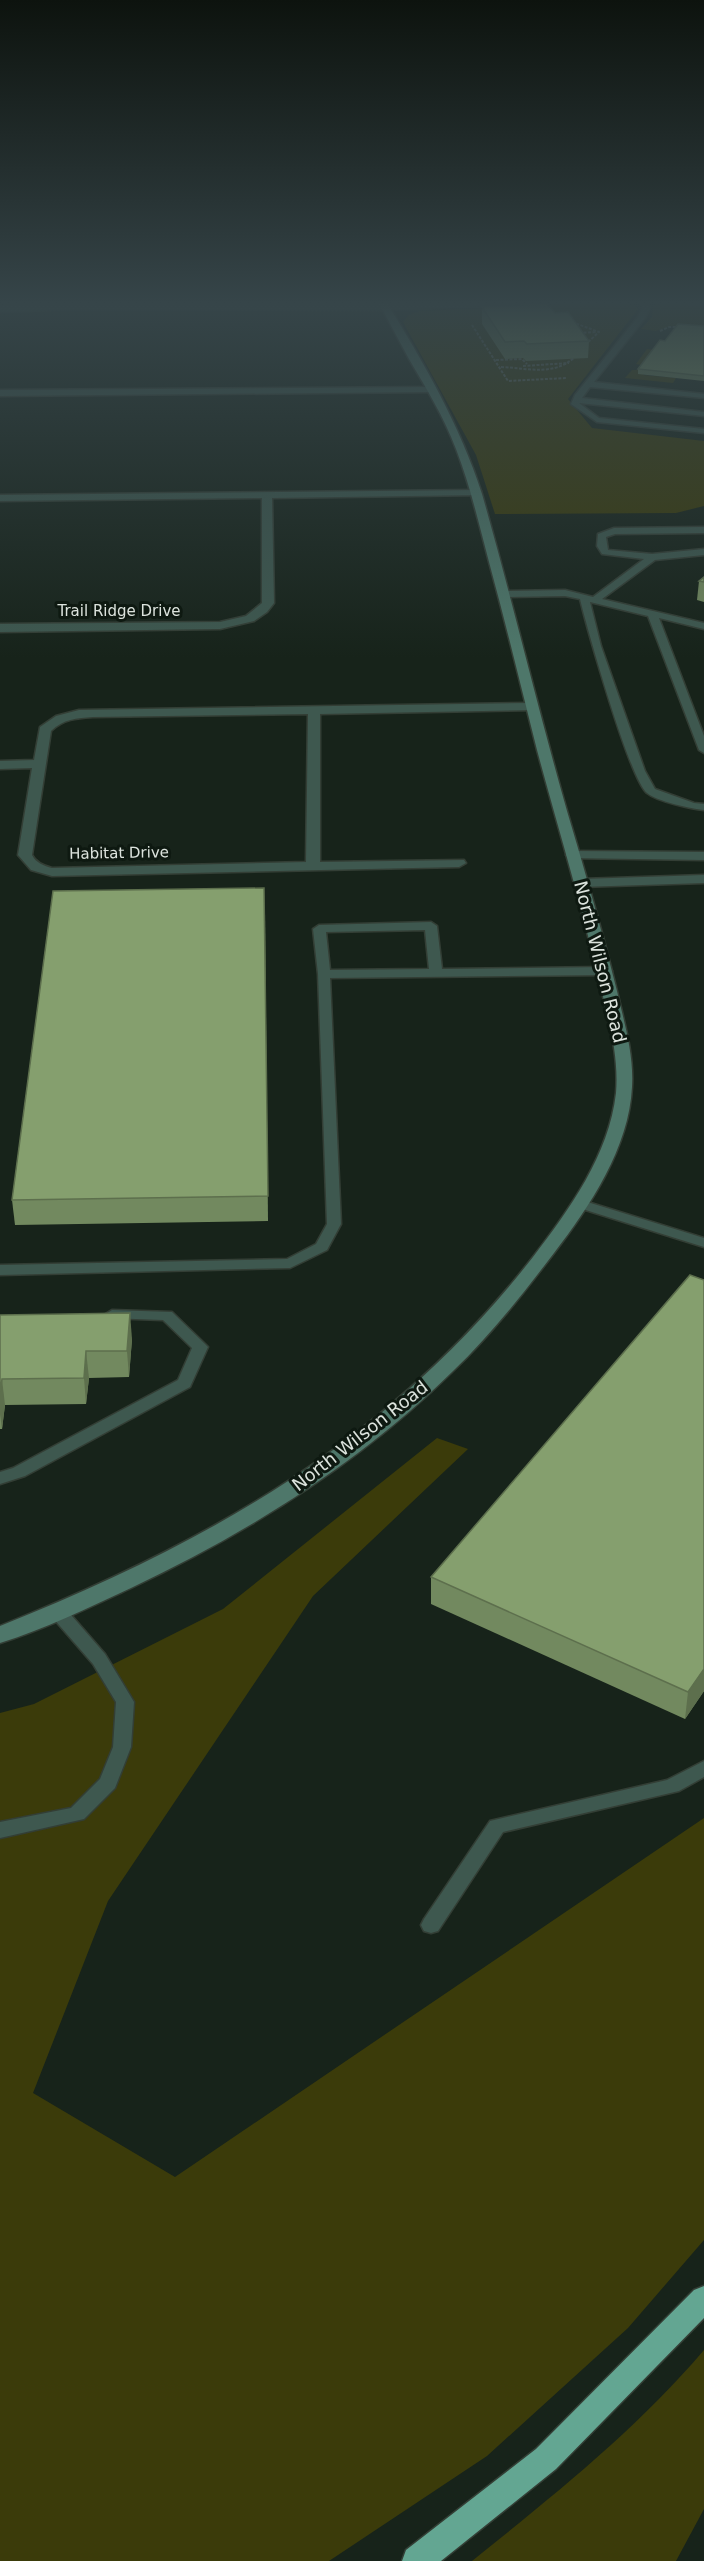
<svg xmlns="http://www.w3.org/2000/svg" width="704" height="2561" font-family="'DejaVu Sans',sans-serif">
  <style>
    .green { fill: #3b3b0a }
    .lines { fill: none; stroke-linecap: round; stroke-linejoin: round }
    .lane-casing { stroke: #333e35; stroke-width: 3 }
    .street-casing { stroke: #333e35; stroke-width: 3 }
    .secondary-casing { stroke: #333e35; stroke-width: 3 }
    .highway-casing { stroke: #333e35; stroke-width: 3 }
    .path { stroke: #68726a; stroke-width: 2; stroke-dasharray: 3 1.5; stroke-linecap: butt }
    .lane { fill: #3e584f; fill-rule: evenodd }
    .street { fill: #3e584f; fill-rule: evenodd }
    .secondary { fill: #4e776a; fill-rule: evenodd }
    .highway { fill: #63a692; fill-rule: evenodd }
    .wall { fill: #72895f }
    .shaded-wall { fill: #5d6f4d }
    .building { fill: #859f6e; stroke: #5d6f4d; stroke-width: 1.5 }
    .labels { text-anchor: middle; stroke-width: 6; stroke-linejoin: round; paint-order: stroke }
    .far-street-label { font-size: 15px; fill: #dce3dd; stroke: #0e1911 }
    .street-label { font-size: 18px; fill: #dce3dd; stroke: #0e1911 }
  </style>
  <rect width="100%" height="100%" fill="#17231a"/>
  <!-- green -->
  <g class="green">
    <path d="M608 302 635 305 638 309 568 399 592 428 704 441V506L676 513 495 514 476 455 403 322 409 315 419 311Z"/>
    <path d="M662 303 704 305V330L670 326 656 331 641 329 652 317 653 307Z"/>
    <path d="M647 349 656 350 643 375 676 378 673 383 625 378 632 370H637L641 365 636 364Z"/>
    <path d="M437 1438 468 1449 313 1596 108 1901 33 2093 175 2177 704 1818V2240L628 2328 487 2456 329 2561H0V1713L34 1704 223 1609Z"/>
    <path d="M704 2350V2509L676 2561H472C554 2495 636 2430 704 2350Z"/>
  </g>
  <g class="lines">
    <!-- lane casing -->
    <g class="lane-casing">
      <g id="lane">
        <path d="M641 300H647L650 308 645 318 594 382 704 394V398L590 387 582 398 704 412V416L579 403 599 418 704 429V433L597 422 571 404 575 395 638 317 642 308Z"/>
        <path d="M704 527V533L615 534 606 537 608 550 652 554 704 549V555L655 560 602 599 704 623V629L659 618 704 736V753L699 750 648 616 590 602 601 646 645 771 655 789 694 803 704 804V810C692 809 656 801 647 793 630 780 587 628 580 599L565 596 504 597 499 594 504 591 565 590 593 597 644 559 602 554 597 546 598 534 614 528Z"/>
        <path d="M431 922 437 926 442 969 606 967 612 971 606 975 330 978 341 1224 327 1250 290 1268 0 1275V1265L287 1259 316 1244 327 1224 318 974 313 929 319 925ZM425 930 429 969 330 970 326 932Z"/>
        <path d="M581 1200 704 1238V1247L576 1207 574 1204Z"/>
        <path d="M112 1310 172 1312 205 1344 208 1347 190 1387 25 1476 0 1484V1472L13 1468 178 1380 192 1348 163 1320 107 1318 104 1315Z"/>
        <path d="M59 1607 65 1608 105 1654 134 1702 131 1747 115 1788 84 1819 0 1838V1822L71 1808 100 1779 113 1747 116 1702 93 1664 53 1618 50 1613 53 1608Z"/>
        <path d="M704 1761V1777L679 1791 503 1832 438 1931 431 1933 424 1931 421 1925 424 1919 490 1821 667 1780Z"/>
      </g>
    </g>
    <!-- street casing -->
    <g class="street-casing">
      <g id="street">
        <path d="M496 300H553L549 303 385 310 71 309 0 312V306C165 299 331 307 496 300Z"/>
        <path d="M673 300H704V305L677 303Z"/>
        <path d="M434 387V391L431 392 0 396V390Z"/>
        <path d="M477 490 481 491V495L272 498 274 603 267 612 254 621 220 629 0 632V624L220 622 246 616 262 603V498L0 501V495Z"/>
        <path d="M532 703 538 707 536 710 320 714V862L464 860 466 863 459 867 52 876 31 870 18 855 32 768 0 769V761L34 760 40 727 56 716 79 710ZM308 714 306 862 52 868C44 866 36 863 32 855L51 731C63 719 77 718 93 717Z"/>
        <path d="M573 851 704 852V860L568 858 566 855 568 852Z"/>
        <path d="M704 875V883L581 887 574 883 581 879Z"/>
      </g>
    </g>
    <!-- secondary casing -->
    <g class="secondary-casing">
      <path id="secondary" d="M377 300H385C423 361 460 425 482 494 512 599 537 706 567 811 585 871 602 931 617 991 624 1022 634 1054 632 1087 629 1148 590 1206 554 1253 522 1295 490 1336 452 1372 360 1463 247 1533 131 1588 88 1608 45 1629 0 1643V1626C212 1541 390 1440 533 1257 569 1210 609 1155 616 1093 619 1057 609 1020 600 985 582 906 558 828 537 750 521 687 506 624 489 562 479 524 470 485 456 449 444 417 426 388 409 359 398 339 388 319 377 300Z"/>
    </g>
    <!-- highway casing -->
    <g class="highway-casing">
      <path id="highway" d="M704 2286V2318L556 2469 441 2561H402L406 2550 536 2449 694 2290Z"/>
    </g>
    <!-- path -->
    <g class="path">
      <path d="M572 322 599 332 587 343"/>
      <path d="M472 325 508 381 566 378"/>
      <path d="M660 331 669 327H678"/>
      <path d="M579 333 596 332"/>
      <path d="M496 360 522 359 527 364"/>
      <path d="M523 366 569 363"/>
      <path d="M501 367C528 368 554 377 576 356"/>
    </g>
    <!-- lane -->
    <use href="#lane" class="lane"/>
    <!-- street -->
    <use href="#street" class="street"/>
    <!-- secondary -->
    <use href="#secondary" class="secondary"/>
    <!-- highway -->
    <use href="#highway" class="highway"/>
  </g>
  <!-- wall -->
  <g class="wall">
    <path d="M482 307 555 313 589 341 588 358 526 361 523 358 505 359 482 324Z"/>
    <path d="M704 326V381L638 374V369L665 341Z"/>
    <path d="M699 581 704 582V602L697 600Z"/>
    <path d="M265 911 268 1221 15 1225 12 1200Z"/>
    <path d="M0 1315 132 1339 129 1377 89 1378 86 1404 5 1405 2 1429H0Z"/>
    <path d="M431 1577 704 1691 685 1719 431 1604Z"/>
  </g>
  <!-- shaded-wall -->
  <g class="shaded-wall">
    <path d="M130 1313 132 1339 129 1377 127 1351Z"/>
    <path d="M86 1351 89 1378 86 1404 84 1378Z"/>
    <path d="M2 1379 5 1405 2 1429 0 1414V1393Z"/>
    <path d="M704 1669V1691L685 1719 688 1692Z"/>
  </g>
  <!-- building -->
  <g class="building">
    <path d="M547 304 555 313 568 312 589 341 527 344 524 341 505 342 482 307Z"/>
    <path d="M678 324 704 326V376L638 369 660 340 665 341Z"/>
    <path d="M704 577V582L699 581Z"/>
    <path d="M264 888 268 1196 12 1200 53 891Z"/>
    <path d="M690 1275 704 1280V1669L688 1692 431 1577Z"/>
    <path d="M130 1313 127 1351H86L84 1378 2 1379 0 1393V1315Z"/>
  </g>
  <!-- sky -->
  <linearGradient id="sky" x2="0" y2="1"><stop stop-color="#0d130e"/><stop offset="0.46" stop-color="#364549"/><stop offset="1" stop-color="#364549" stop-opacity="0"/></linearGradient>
  <rect width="704" height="658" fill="url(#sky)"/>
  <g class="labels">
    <!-- far-street labels -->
    <g class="far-street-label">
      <text x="119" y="616">Trail Ridge Drive</text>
      <text transform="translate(119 853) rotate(-1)" y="5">Habitat Drive</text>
    </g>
    <!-- street labels -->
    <g class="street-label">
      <text transform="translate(600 962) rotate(76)" y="6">North Wilson Road</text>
      <text transform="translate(360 1436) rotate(-38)" y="6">North Wilson Road</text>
    </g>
  </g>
</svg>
